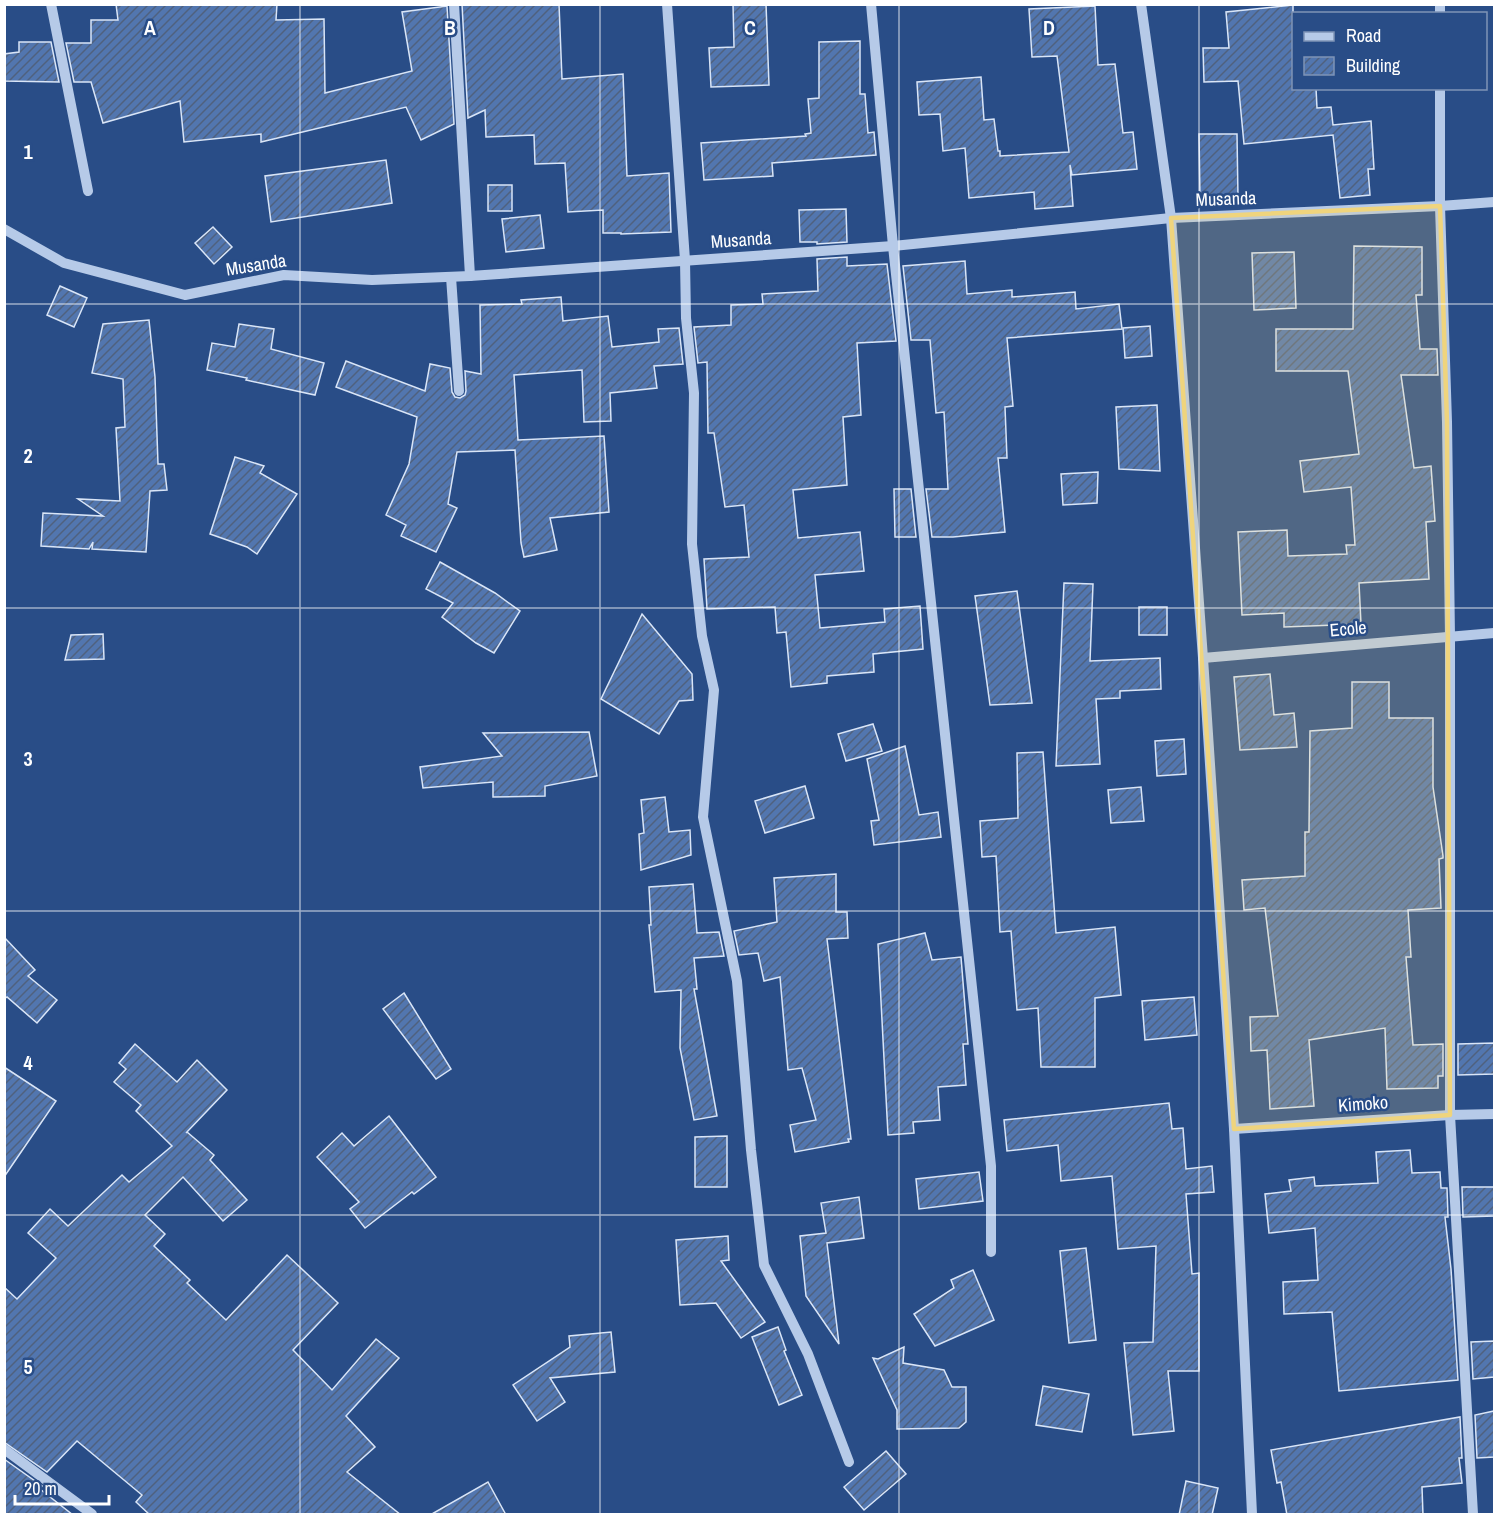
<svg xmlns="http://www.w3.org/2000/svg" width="1499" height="1519" font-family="'Archivo Narrow',sans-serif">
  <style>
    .building { fill: url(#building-hatch); stroke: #d9e5f7; stroke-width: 1.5 }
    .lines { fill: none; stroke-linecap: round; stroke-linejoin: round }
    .minor { stroke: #b6cae8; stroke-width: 10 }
    .marked { fill: #efd47d; fill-opacity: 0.2; stroke: #efd47d; stroke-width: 4.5; stroke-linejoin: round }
    .grid { fill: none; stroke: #fff; stroke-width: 1.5; stroke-opacity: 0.55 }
    .labels { text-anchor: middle; stroke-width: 5; stroke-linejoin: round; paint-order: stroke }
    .street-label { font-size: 18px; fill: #fff; stroke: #294d87 }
    .grid-label { font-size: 20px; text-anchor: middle; font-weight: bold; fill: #fff; stroke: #294d87; stroke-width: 5; stroke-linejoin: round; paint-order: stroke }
  </style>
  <defs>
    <pattern id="building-hatch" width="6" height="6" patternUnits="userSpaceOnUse" patternTransform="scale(1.5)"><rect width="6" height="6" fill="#5276af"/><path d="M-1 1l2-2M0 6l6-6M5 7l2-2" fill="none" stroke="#4f617e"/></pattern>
  </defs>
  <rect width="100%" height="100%" fill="#294d87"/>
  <!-- building -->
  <g class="building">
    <path d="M116 4H277L276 20 324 19 325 93 412 71 402 12 447 6 454 124 421 140 406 107 261 142V134L184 142 180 101 103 123 91 82H74L66 43H91V20H118Z"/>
    <path d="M462 4H559L562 79 623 74 627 176 669 173 671 232 621 234V233H603V210L568 212 565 163 535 164 534 135 486 137 485 110 468 118Z"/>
    <path d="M733 4H766L769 85 711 87 709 48 734 47Z"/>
    <path d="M1293 5V88H1316L1317 108 1331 107 1333 125 1371 121 1374 169H1368L1370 195 1340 198 1333 135 1244 144 1238 81 1204 82 1203 48H1229L1226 12Z"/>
    <path d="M1095 6 1098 65 1115 64 1123 133 1133 132 1137 169 1072 175 1070 165 1073 206 1035 209 1034 192 969 198 965 148 943 151 940 114 919 115 917 82 981 77 984 120 994 119 998 151H1000V156L1069 152 1057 56 1032 57 1029 9Z"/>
    <path d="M860 41V94H865L868 133 874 132 876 155 772 163 773 176 704 180 701 143 806 136 805 134 811 133 808 99 819 98V42Z"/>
    <path d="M19 42H51L59 82 4 81V54L19 52Z"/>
    <path d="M1199 134H1237L1238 198H1200Z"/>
    <path d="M386 160 392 203 271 222 265 176Z"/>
    <rect x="488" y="185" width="24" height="26"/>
    <path d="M846 209 847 242 817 244V242H800L799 210Z"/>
    <path d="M540 215 544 248 506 252 502 219Z"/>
    <path d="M213 227 232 247 214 264 195 243Z"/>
    <path d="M1354 246 1422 247V295H1416L1420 349H1437L1438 375H1401L1414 468 1431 466 1435 521 1426 522 1429 579 1359 583 1361 624 1284 627V613L1242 615 1238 532 1287 530 1288 556 1347 554 1346 545H1355L1351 487 1304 492 1300 461 1359 454 1348 371H1276V329H1353Z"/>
    <path d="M1294 252 1296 308 1254 310 1252 253Z"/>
    <path d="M847 257V266L887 264 896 341 857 343 861 415 843 417 847 485 793 490 798 538 860 532 864 571 815 575 820 628 885 622 884 609 920 606 923 649 873 654 874 672 827 676V683L791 687 786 632 777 633 775 607 707 609 704 559 749 557 744 505 725 507 714 433H708L707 362 698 363 694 327 731 325V305L763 304 762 294 818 291 817 259Z"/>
    <path d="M965 261 967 294 1012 290V297L1075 292 1076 309 1119 304 1122 329 1007 338 1013 406 1005 407 1007 458H998L1005 532 953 537H932L926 489H948L944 412 936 413 930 340H911L903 266Z"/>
    <path d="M60 286 87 298 74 327 47 315Z"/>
    <path d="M561 297 563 321 608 316 612 347 659 342 658 329 679 328 683 364 654 366 657 388 610 393 611 421 584 422 582 370 514 375 518 440 604 436 609 512 550 518 557 550 524 557 521 543 515 450 457 452 448 504 457 508 436 552 401 536 406 525 386 515 409 464 417 417 336 387 346 361 425 391 430 364 450 368 452 392 455 397 460 398 465 395 466 391 465 371 481 374 480 305 522 304 521 300Z"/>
    <path d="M149 320 155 377 158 464H164L167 490 150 491 146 552 92 549 93 542 89 549 41 546 43 513 103 516 78 499 120 501 116 428 125 427 123 379 92 373 103 324Z"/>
    <path d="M239 324 274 329 271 349 324 363 315 395 246 380 247 378 207 370 212 343 235 347Z"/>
    <path d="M1150 326 1152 356 1125 358 1123 328Z"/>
    <path d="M1157 405 1160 471 1119 469 1116 407Z"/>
    <path d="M235 457 264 466 260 473 297 494 257 554 247 547 210 534Z"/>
    <path d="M1098 472 1097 503 1063 505 1061 474Z"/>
    <path d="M894 489H911L916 537H895Z"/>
    <path d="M440 562 495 593 520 611 494 653 476 643 442 617 453 603 426 589Z"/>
    <path d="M1064 583 1093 584 1090 661 1160 658 1161 689 1120 691V698L1096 699 1100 764 1056 766Z"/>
    <path d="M1017 591 1032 703 990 705 975 596Z"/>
    <rect x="1139" y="607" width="28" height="28"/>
    <path d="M642 614 692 674 693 700 679 701 659 734 601 699Z"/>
    <path d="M103 634 104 659 65 660 71 635Z"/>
    <path d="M1270 674 1274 715 1294 713 1297 747 1240 750 1234 677Z"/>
    <path d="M1352 682H1389V718H1433V787L1443 856V858L1439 859 1441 908 1408 910 1411 957H1406L1413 1045 1443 1044V1076H1438V1088L1387 1089 1385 1028 1309 1040 1314 1106 1270 1109 1267 1050 1251 1051 1250 1017 1278 1016 1265 908 1244 910 1242 880 1305 876V832H1309L1310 731 1352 728Z"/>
    <path d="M873 724 882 751 846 761 838 734Z"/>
    <path d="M589 732 597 776 545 786V796L493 797V782L423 788 420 767 502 756 483 733Z"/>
    <path d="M1184 739 1186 774 1157 776 1155 741Z"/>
    <path d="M905 746 919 815 938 812 941 837 874 845 871 821 879 820 867 759Z"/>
    <path d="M1043 752 1056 933 1115 927 1121 995 1095 998V1067H1041L1038 1008 1017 1010 1011 931 1000 932 996 856 982 857 980 821 1018 818 1017 753Z"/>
    <path d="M805 786 814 818 765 833 755 801Z"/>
    <path d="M1141 787 1144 821 1111 823 1108 790Z"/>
    <path d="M665 797 669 832 690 830 691 855 641 870 639 834 644 833 641 800Z"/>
    <path d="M836 874V912H847L848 938 827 939 851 1139H848L849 1142 795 1152 790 1125 816 1120 802 1068 788 1070 780 977 764 981 758 953 739 955 734 931 777 922 774 878Z"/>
    <path d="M693 884 697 933 719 932 724 956 694 958 697 989H694L717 1116 694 1120 680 1048 681 990 655 992 649 925H651L649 887Z"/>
    <path d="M925 933 932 960 961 957 968 1044H963L966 1085 938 1087 940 1120 913 1122 914 1133 888 1135 878 944Z"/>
    <path d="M4 937 35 970 28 976 57 1000 37 1023 7 997 4 999Z"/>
    <path d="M404 993 451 1069 436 1079 383 1009Z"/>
    <path d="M1194 997 1197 1035 1145 1040 1142 1001Z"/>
    <path d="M1494 1043V1074L1458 1075V1044Z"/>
    <path d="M135 1044 177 1082 197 1060 227 1090 186 1133 187 1132 214 1155 210 1160 247 1200 223 1221 183 1177 145 1215 165 1234 154 1246 190 1280 187 1283 226 1320 287 1255 338 1303 293 1350 332 1390 376 1339 399 1358 346 1416 375 1447 347 1472 401 1515H150L136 1502 142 1495 77 1441 47 1472 4 1442V1287L17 1299 56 1258 28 1233 50 1209 68 1226 122 1175 129 1182 172 1146 136 1111 141 1105 114 1082 126 1069 119 1063Z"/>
    <path d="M4 1067 56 1101 4 1177Z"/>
    <path d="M1169 1103 1172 1129 1183 1128 1186 1169 1212 1166 1214 1192 1186 1194 1192 1274 1199 1273V1371H1168L1174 1431 1133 1435 1124 1343 1153 1342 1156 1246 1118 1249 1112 1176 1061 1181 1058 1145 1007 1151 1004 1120Z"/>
    <path d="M389 1116 436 1177 414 1194 412 1192 365 1228 350 1209 359 1202 317 1157 342 1133 354 1146Z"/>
    <path d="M727 1136V1187H695V1137Z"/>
    <path d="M1410 1150 1412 1173 1440 1172 1441 1188H1447L1448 1217H1445L1451 1269 1458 1380 1339 1391 1332 1312 1284 1314 1283 1282 1318 1280 1315 1228 1269 1233 1265 1194 1291 1191 1289 1180 1314 1177 1315 1186 1378 1183 1376 1152Z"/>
    <path d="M979 1172 983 1201 919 1209 916 1179Z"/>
    <path d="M1462 1187H1494V1216L1463 1217Z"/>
    <path d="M859 1197 864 1238 827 1243 839 1344 806 1296 800 1236 826 1233 821 1203Z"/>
    <path d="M728 1236 729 1260 721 1261 765 1322 741 1338 716 1303 680 1305 676 1240Z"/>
    <path d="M1086 1248 1096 1340 1069 1343 1060 1251Z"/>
    <path d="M973 1270 994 1320 935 1346 914 1314 954 1288 951 1280Z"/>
    <path d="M778 1327 786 1350 784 1351 802 1395 779 1405 752 1337Z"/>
    <path d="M611 1332 615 1372 550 1378 565 1402 537 1421 513 1385 570 1347 569 1336Z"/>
    <path d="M1494 1341V1377L1473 1379 1471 1342Z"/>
    <path d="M904 1347 903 1363 944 1370 952 1387H966V1422L959 1428 897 1429V1410L873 1358 878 1359Z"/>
    <path d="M1043 1386 1089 1394 1082 1432 1036 1425Z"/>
    <path d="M1494 1411V1457L1477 1458 1475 1415Z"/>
    <path d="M1460 1417 1462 1458H1459L1462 1483 1422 1487 1423 1515H1287L1281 1482 1277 1483 1271 1450Z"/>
    <path d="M886 1451 906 1474 864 1510 844 1487Z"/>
    <path d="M4 1459 42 1486 40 1489 73 1515H4Z"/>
    <path d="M1186 1481 1218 1488 1212 1515H1179Z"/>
    <path d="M488 1482 506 1515H430Z"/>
  </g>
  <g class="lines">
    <!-- minor -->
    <g class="minor">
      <path d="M51 4 88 191"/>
      <path d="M454 4 470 276"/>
      <path d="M667 4 685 260 686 318 694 393 692 544 702 636 714 690 703 817 737 981 751 1150 764 1265 808 1354 849 1462"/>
      <path d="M871 4 893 246 991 1166V1252"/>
      <path d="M1141 4 1171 218 1203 658 1234 1129 1252 1514"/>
      <path d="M1440 14V4"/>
      <path d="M1440 88V206L1447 422 1450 637V1115L1473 1514"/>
      <path d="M4 229 64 263 185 295 284 275 372 280 470 276 893 246 1171 218 1440 206 1494 202"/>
      <path d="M451 277 459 391"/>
      <path d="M1203 658 1494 633"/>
      <path d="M1234 1129 1450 1115 1494 1114"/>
      <path d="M4 1449 92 1514"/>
    </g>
  </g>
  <!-- marked area -->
  <path class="marked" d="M1440 206 1447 422 1450 1115 1234 1129 1171 218Z"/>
  <!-- grid -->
  <path class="grid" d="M300 4V1514M600 4V1514M899 4V1514M1199 4V1514M4 304H1494M4 608H1494M4 911H1494M4 1215H1494"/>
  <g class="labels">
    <!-- street labels -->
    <g class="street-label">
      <text transform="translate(1226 199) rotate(-2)" y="6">Musanda</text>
      <text transform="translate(741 240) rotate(-4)" y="6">Musanda</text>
      <text transform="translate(256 265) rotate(-9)" y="6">Musanda</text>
      <text transform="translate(1348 629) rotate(-5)" y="6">Ecole</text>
      <text transform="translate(1363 1104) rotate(-4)" y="6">Kimoko</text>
    </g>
  </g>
  <g class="grid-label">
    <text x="150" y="35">A</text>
    <text x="450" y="35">B</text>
    <text x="750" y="35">C</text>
    <text x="1049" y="35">D</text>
    <text x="28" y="159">1</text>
    <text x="28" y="463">2</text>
    <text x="28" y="766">3</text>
    <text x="28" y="1070">4</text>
    <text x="28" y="1374">5</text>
  </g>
  <!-- border -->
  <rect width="1499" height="1519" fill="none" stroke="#ffffff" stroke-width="12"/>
  <!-- legend -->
  <rect x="1292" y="12" width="195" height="78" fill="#294d87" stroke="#7f94b7" stroke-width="1.5"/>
  <rect x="1304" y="32" width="30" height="9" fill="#b6cae8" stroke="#7f94b7" stroke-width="1.5"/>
  <text x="1346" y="42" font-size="18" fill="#ffffff">Road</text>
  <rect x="1304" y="57" width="30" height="18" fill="url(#building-hatch)" stroke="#7f94b7" stroke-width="1.5"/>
  <text x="1346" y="72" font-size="18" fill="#ffffff">Building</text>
  <!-- scale -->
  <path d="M15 1495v9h94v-9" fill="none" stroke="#ffffff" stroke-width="3"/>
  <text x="24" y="1495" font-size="18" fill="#ffffff" stroke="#294d87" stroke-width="4.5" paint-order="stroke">20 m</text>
</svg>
